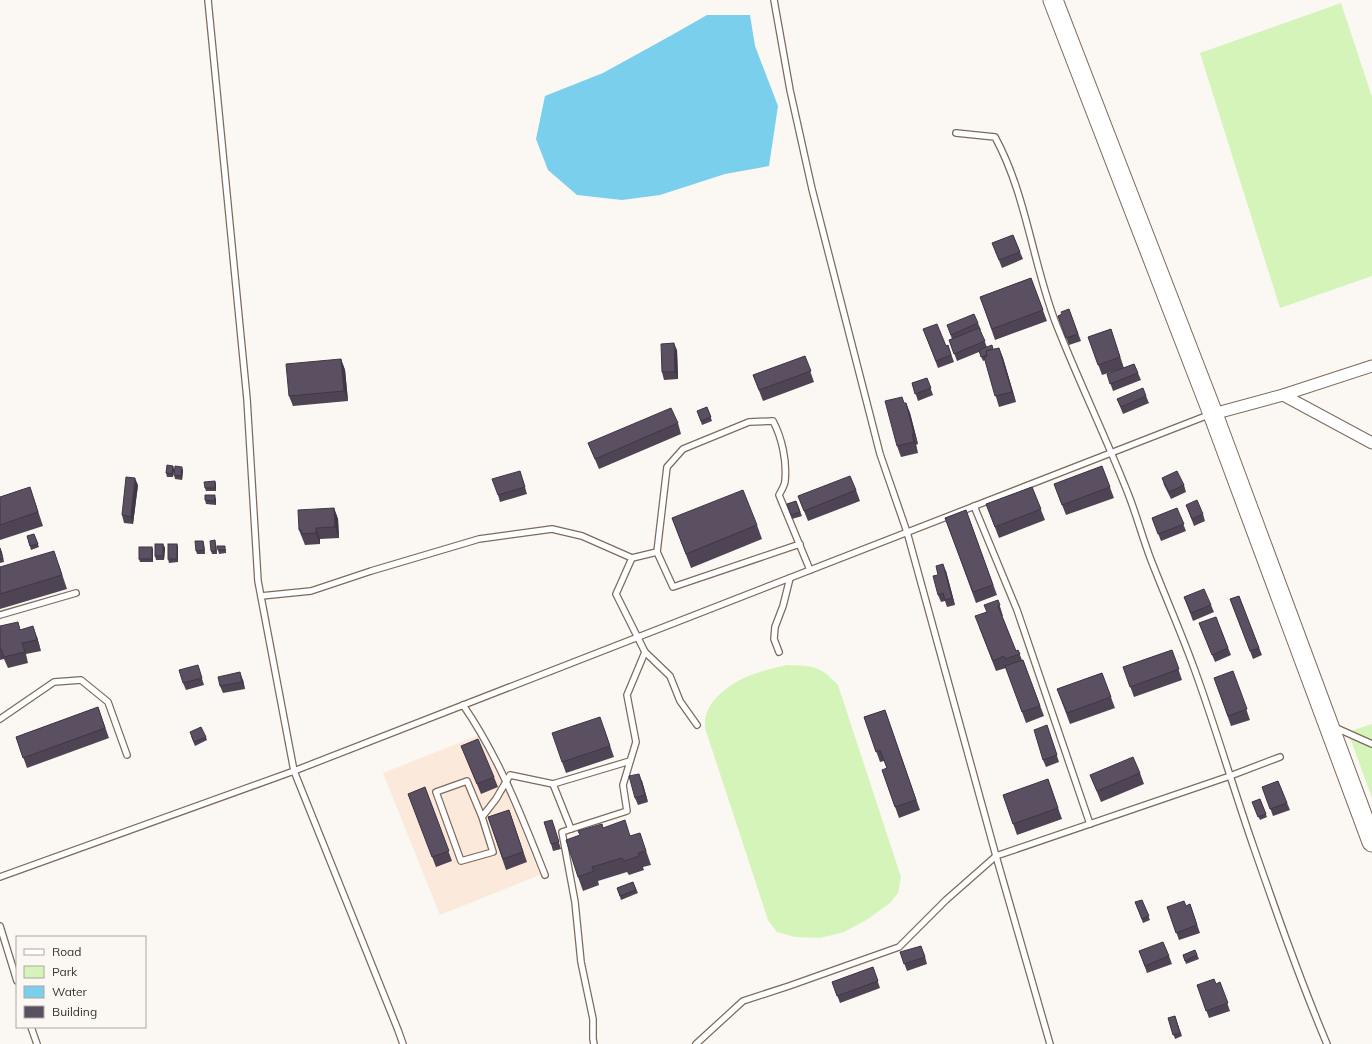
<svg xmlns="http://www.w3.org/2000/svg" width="1372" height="1044" font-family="Mulish,sans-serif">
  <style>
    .built { fill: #fbe9dc }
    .green { fill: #d4f4ba }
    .water { fill: #79cfec }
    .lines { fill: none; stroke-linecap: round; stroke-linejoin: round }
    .service-casing { stroke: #7e6a5b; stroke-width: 8 }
    .minor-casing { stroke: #7e6a5b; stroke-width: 13 }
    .trunk-casing { stroke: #7e6a5b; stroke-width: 21 }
    .service { stroke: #fff; stroke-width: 5.5 }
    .minor { stroke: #fff; stroke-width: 11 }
    .trunk { stroke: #fff; stroke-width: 19 }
    .wall { fill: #4e4454 }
    .shaded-wall { fill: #403745 }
    .building { fill: #5b4f62; stroke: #403745 }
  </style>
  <rect width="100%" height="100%" fill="#fbf7f3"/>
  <!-- built -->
  <path class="built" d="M484 733 540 875 440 915 383 773Z"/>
  <!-- green -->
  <g class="green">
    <path d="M1341 3 1372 97V276L1280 308 1200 53Z"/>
    <path d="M787 665C814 666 819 665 838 685L901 877 898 893 890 903 868 919 844 932 820 938 795 937 777 932 768 920 705 728C705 723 705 717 707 712 709 706 713 701 717 697 736 677 761 671 787 665Z"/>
    <path d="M1372 724V798L1348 732Z"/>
  </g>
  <!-- water -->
  <path class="water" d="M707 15H750L755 46 778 106 769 166 725 174 660 195 622 200 577 195 548 170 536 139 545 96 603 73 672 35Z"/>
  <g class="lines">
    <!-- service casing -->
    <g class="service-casing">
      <g id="service">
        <path d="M208 0 247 399 258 581 294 771 398 1030 403 1044"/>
        <path d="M774 0 790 90 812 189 880 454 907 532 996 856 1050 1044"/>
        <path d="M956 133 995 137C1026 194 1032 260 1055 321 1078 380 1106 437 1129 496 1137 517 1143 539 1151 560 1165 596 1181 632 1194 668 1216 728 1233 788 1254 848 1277 914 1300 980 1327 1044"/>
        <path d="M974 506 1017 610 1090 824"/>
        <path d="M800 544 673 587 657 552 667 467 683 449 749 422 773 421C782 438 787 461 785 481 785 485 781 491 779 495L810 570"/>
        <path d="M261 596 311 591 371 571 479 539 552 529 582 536 632 558 657 552"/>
        <path d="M0 615 76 593"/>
        <path d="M645 652 670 676 680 701 697 725"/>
        <path d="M779 652 774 639 775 627 783 606 790 578"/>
        <path d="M463 705C499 757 522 817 545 875"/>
        <path d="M0 719 54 682 81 680 108 702 127 755"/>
        <path d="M1334 727 1372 744"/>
        <path d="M630 761 553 784 571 829 627 811 623 785 636 742 627 695 645 652 616 594 632 558"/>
        <path d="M482 817 467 781 436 792 461 861 493 852 482 817 496 799 510 775 553 784"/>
        <path d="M571 829 562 832 575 902 581 962 593 1019V1039L594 1044"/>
        <path d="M0 877 294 771 1211 414"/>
        <path d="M0 926 17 981"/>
        <path d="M31 1027 37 1044"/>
        <path d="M696 1044 743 1001 789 986 899 947 946 900 996 856 1230 776 1280 757"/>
      </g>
    </g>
    <!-- minor casing -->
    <g class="minor-casing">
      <g id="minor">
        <path d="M1283 395 1372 443"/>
        <path d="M1213 414 1283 395 1372 366"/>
      </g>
    </g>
    <!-- trunk casing -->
    <g class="trunk-casing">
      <path id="trunk" d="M1053 0 1213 414 1372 842"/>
    </g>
    <!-- service -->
    <use href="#service" class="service"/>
    <!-- minor -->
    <use href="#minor" class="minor"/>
    <!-- trunk -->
    <use href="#trunk" class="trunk"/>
  </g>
  <!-- wall -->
  <g class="wall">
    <path d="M1013 235 1023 259 1002 268 992 243Z"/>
    <path d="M1031 278 1047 321 995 340 980 297Z"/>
    <path d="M1069 309 1081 341 1069 345 1058 316 1062 314Z"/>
    <path d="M978 323 981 330H980L987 347 993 349 999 348 1003 358 1016 402 999 407 985 360 983 361 979 352 957 361 949 340 952 339 947 325Z"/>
    <path d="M923 329 946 346 948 345 954 362 938 368Z"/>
    <path d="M1111 329 1124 368 1134 364 1141 380 1113 391 1107 374 1121 369 1102 375 1088 337Z"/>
    <path d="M677 350 678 379 664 380 662 372Z"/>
    <path d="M805 356 814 382 763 401 753 375Z"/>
    <path d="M341 359 345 370 348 401 293 406 289 396Z"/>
    <path d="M927 378 933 395 918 401 912 383Z"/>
    <path d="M1146 396 1149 403 1123 414 1117 399Z"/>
    <path d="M904 403H906L910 413 918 444 916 445 918 453 901 457 897 446Z"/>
    <path d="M707 407 712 421 702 425 697 411Z"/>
    <path d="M678 423 681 434 599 469 588 443Z"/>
    <path d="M173 466 174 470 173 477H167L166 473Z"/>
    <path d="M1102 466 1114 498 1066 515 1054 484Z"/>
    <path d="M183 470 182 480 175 479 174 475Z"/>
    <path d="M520 471 527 494 500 502 498 495Z"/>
    <path d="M1162 478 1184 485 1186 492 1171 499 1164 485Z"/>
    <path d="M215 481 216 485V491H206L205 488Z"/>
    <path d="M138 485 133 524 124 523 122 515Z"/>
    <path d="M30 487 43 526 0 540V497Z"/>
    <path d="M1032 487 1045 520 999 538 986 504Z"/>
    <path d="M856 490 860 501 808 521 798 496Z"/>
    <path d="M216 499V505L206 504 205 500Z"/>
    <path d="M796 501 802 516 792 519 787 504Z"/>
    <path d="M1186 505 1203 514 1205 521 1194 526Z"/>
    <path d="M334 508 338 519 339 538 320 539V544L305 545 299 530Z"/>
    <path d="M1177 508 1186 531 1161 541 1152 518Z"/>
    <path d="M966 510 997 595 976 603 945 518Z"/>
    <path d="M672 518 757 525 762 539 691 568Z"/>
    <path d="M34 534 39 547 31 550 27 536Z"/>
    <path d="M203 541 204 544 205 554H197L196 551Z"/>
    <path d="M163 544 165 548 164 560H156L155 556Z"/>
    <path d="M177 544 178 547V562L169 563 168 559Z"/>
    <path d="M216 544 217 554H212L211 551Z"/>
    <path d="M152 547 153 550V562H140L139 559Z"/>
    <path d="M0 548 2 552 4 562 0 563Z"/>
    <path d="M226 549V553L219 554 218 550Z"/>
    <path d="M59 565 67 589 0 609V567Z"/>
    <path d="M946 571 955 605 947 607 945 601 941 602 938 595V575Z"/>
    <path d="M1239 596 1262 655 1253 659 1230 599Z"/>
    <path d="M1184 597 1211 605 1214 612 1193 621Z"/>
    <path d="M998 600 1003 616H1002L1016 651 1018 650 1022 660H1023L1044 716 1026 723 1006 668 996 671 979 627 986 612Z"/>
    <path d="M1216 617 1231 655 1215 662 1199 623Z"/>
    <path d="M0 626 20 629 37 637 41 651 26 654 28 663 8 668 4 659 0 660Z"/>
    <path d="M1172 650 1182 680 1134 697 1123 667Z"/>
    <path d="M1233 671 1250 720 1231 726 1214 678Z"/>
    <path d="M200 672 204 685 186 690 183 683Z"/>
    <path d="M1102 673 1115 708 1070 724 1057 689Z"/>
    <path d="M243 680 245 689 223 693 220 686Z"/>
    <path d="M98 707 109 738 27 768 16 737Z"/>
    <path d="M885 710 920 810 899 818 882 770 887 768 884 761 880 762 864 717Z"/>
    <path d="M1047 725 1059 762 1046 767 1043 760Z"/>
    <path d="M604 728 614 757 566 773 562 762Z"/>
    <path d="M191 736 206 737 207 740 195 746Z"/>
    <path d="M461 746 494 777 498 787 481 794Z"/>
    <path d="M1140 773 1144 784 1101 802 1090 775Z"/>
    <path d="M1048 779 1062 819 1017 835 1003 795Z"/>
    <path d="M642 781 648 802 638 805 635 798Z"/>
    <path d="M1278 781 1290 810 1273 816 1262 787Z"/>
    <path d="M425 787 452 861 436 867 408 794Z"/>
    <path d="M1260 799 1267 817 1260 820 1252 802Z"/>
    <path d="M509 810 527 862 506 870 488 817Z"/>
    <path d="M552 820 561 849 553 851 551 844Z"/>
    <path d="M603 828 631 836 640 833 651 865 643 867 644 870 629 875 627 872 598 881 599 885 583 891 578 877Z"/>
    <path d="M633 882 638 893 621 900 617 888Z"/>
    <path d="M1142 900 1150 920 1143 923 1135 902Z"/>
    <path d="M1190 904 1200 933 1179 940 1167 907 1186 906Z"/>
    <path d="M1195 950 1199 959 1186 964 1183 955Z"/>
    <path d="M1139 951 1169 956 1172 964 1147 973Z"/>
    <path d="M900 952 924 953 927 964 907 971Z"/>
    <path d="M873 967 880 988 840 1003 832 982Z"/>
    <path d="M1220 982 1230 1011 1209 1018 1197 985 1216 984Z"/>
    <path d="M1175 1016 1182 1036 1175 1039 1168 1018Z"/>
  </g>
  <!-- shaded-wall -->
  <g class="shaded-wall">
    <path d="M674 343 677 350 678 379 675 372Z"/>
    <path d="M999 348 1003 358 1016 402 1012 392Z"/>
    <path d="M341 359 345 370 348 401 344 391Z"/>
    <path d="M906 403 910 413 918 444 914 434Z"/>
    <path d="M912 434 916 445 918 453 914 442Z"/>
    <path d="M173 466 174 470 173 477 172 474Z"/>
    <path d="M182 467 183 470 182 480 181 476Z"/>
    <path d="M135 478 138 485 133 524 131 517Z"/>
    <path d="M215 481 216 485V491L215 488Z"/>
    <path d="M215 495 216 499V505L214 501Z"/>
    <path d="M334 508 338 519 339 538 335 527Z"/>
    <path d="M316 528 320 539V544L316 533Z"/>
    <path d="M215 540 216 544 217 554 216 551Z"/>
    <path d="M203 541 204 544 205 554 204 550Z"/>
    <path d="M163 544 165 548 164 560 163 556Z"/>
    <path d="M177 544 178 547V562L177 559Z"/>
    <path d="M152 547 153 550V562L152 559Z"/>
    <path d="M943 564 946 571 955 605 952 598Z"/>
    <path d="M33 626 37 637 41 651 37 640Z"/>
    <path d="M240 672 243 680 245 689 242 682Z"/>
    <path d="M639 774 642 781 648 802 645 795Z"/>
  </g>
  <!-- building -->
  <g class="building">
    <path d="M1013 235 1020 252 999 260 992 243Z"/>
    <path d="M1031 278 1043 310 992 329 980 297Z"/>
    <path d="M1069 309 1078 334 1066 338 1058 316 1062 314 1061 312Z"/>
    <path d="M974 314 978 323 951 335 947 325Z"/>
    <path d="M937 324 946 346 948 345 951 355 936 361 923 329Z"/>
    <path d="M979 328 985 341 954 354 949 340Z"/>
    <path d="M1111 329 1120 357 1098 365 1088 337Z"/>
    <path d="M674 343 675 372H662L661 344Z"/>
    <path d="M992 345 993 349 986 351 987 355 981 357 979 350Z"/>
    <path d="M999 348 1012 392 995 396 984 357 987 356 986 351Z"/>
    <path d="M805 356 811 371 759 390 753 375Z"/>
    <path d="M341 359 344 391 289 396 286 364Z"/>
    <path d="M1134 364 1138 373 1110 384 1107 374Z"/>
    <path d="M927 378 931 388 915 394 912 383Z"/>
    <path d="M1143 388 1146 396 1121 407 1117 399Z"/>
    <path d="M902 397 904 403H906L914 434H912L914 442 897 446 885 401Z"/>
    <path d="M707 407 711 417 701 421 697 411Z"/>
    <path d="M671 408 678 423 595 459 588 443Z"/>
    <path d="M167 465 173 466 172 474 166 473Z"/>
    <path d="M175 466 182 467 181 476 174 475Z"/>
    <path d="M1102 466 1110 487 1062 505 1054 484Z"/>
    <path d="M520 471 525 487 498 495 492 479Z"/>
    <path d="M1177 471 1184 485 1169 492 1162 478Z"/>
    <path d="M850 476 856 490 804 511 798 496Z"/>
    <path d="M126 477 135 478 131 517 122 515Z"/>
    <path d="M215 481V488H205L204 482Z"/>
    <path d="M30 487 38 512 0 525V497Z"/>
    <path d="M1032 487 1041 509 995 527 986 504Z"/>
    <path d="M743 490 757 525 686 554 672 518Z"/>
    <path d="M205 495H215L214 501 205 500Z"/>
    <path d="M1197 500 1203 514 1192 519 1186 505Z"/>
    <path d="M796 501 800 512 791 515 787 504Z"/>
    <path d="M334 508 335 527 316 528V533L302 534 301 530H299L298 510Z"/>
    <path d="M1177 508 1184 524 1158 534 1152 518Z"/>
    <path d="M966 510 993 585 973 592 945 518Z"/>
    <path d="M34 534 38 544 30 546 27 536Z"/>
    <path d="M215 540 216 551H211L210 541Z"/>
    <path d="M195 541H203L204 550 196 551Z"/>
    <rect x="155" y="544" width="8" height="12"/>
    <rect x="168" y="544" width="9" height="15"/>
    <path d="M217 546H225V550H218Z"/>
    <rect x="139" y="547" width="13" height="12"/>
    <path d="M0 548 3 559H0Z"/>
    <path d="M54 551 62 575 0 594V567Z"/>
    <path d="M943 564 952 598 945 600 943 593 938 595 933 576 938 575 936 566Z"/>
    <path d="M1204 589 1211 605 1191 613 1184 597Z"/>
    <path d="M1239 596 1259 648 1250 651 1230 599Z"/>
    <path d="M998 600 1000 605 998 606 1016 651 1018 650 1020 654 1005 659 1004 656 993 661 975 616 987 612 984 605Z"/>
    <path d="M1216 617 1228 648 1212 655 1199 623Z"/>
    <path d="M18 622 20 630 33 626 37 640 22 643 25 652 4 657 1 649H0V626Z"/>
    <path d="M1172 650 1179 669 1130 687 1123 667Z"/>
    <path d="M1023 660 1040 706 1022 712 1005 666Z"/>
    <path d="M198 665 202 678 183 683 179 670Z"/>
    <path d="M1233 671 1247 709 1228 716 1214 678Z"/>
    <path d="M240 672 242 682 220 686 218 677Z"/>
    <path d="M1102 673 1111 697 1067 713 1057 689Z"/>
    <path d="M98 707 105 728 23 758 16 737Z"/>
    <path d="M885 710 916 800 895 807 882 770 887 768 880 750 876 752 864 717Z"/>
    <path d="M600 717 610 746 562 762 552 733Z"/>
    <path d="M1047 725 1057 755 1043 760 1034 730Z"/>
    <path d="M201 727 206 737 194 742 190 732Z"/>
    <path d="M478 739 494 777 477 784 461 746Z"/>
    <path d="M1133 757 1140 773 1097 791 1090 775Z"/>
    <path d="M639 774 645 795 635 798 629 776Z"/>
    <path d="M1048 779 1058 808 1013 824 1003 795Z"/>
    <path d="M1278 781 1287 803 1270 809 1262 787Z"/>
    <path d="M425 787 449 851 432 857 408 794Z"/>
    <path d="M1260 799 1266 814 1258 817 1252 802Z"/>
    <path d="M509 810 523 852 503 859 488 817Z"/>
    <path d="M552 820 559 842 551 844 544 822Z"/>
    <path d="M625 820 630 836 640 833 646 851 638 853 639 856 624 861 622 858 592 867 594 871 578 877 566 840 580 835 578 831 602 824 603 828Z"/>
    <path d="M633 882 636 890 620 896 617 888Z"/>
    <path d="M1142 900 1149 916 1142 919 1135 902Z"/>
    <path d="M1184 901 1186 906 1190 904 1197 925 1176 933 1167 907Z"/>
    <path d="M1163 942 1169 956 1145 966 1139 951Z"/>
    <path d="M921 946 925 957 904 964 900 952Z"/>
    <path d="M1195 950 1197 955 1185 961 1183 955Z"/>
    <path d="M873 967 878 981 837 996 832 982Z"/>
    <path d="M1214 979 1216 984 1220 982 1228 1003 1206 1011 1197 985Z"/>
    <path d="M1175 1016 1180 1033 1173 1035 1168 1018Z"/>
  </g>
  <!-- legend -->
  <rect x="16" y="936" width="130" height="92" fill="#fbf7f3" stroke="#aea8a3"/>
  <rect x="24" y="949" width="20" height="6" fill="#ffffff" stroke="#aea8a3"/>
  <text x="52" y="956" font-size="12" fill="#3a312b">Road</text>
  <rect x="24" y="966" width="20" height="12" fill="#d4f4ba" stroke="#aea8a3"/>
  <text x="52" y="976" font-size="12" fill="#3a312b">Park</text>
  <rect x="24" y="986" width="20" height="12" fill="#79cfec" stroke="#aea8a3"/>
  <text x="52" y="996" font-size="12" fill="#3a312b">Water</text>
  <rect x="24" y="1006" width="20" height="12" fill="#5b4f62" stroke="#aea8a3"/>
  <text x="52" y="1016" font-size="12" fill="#3a312b">Building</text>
</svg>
